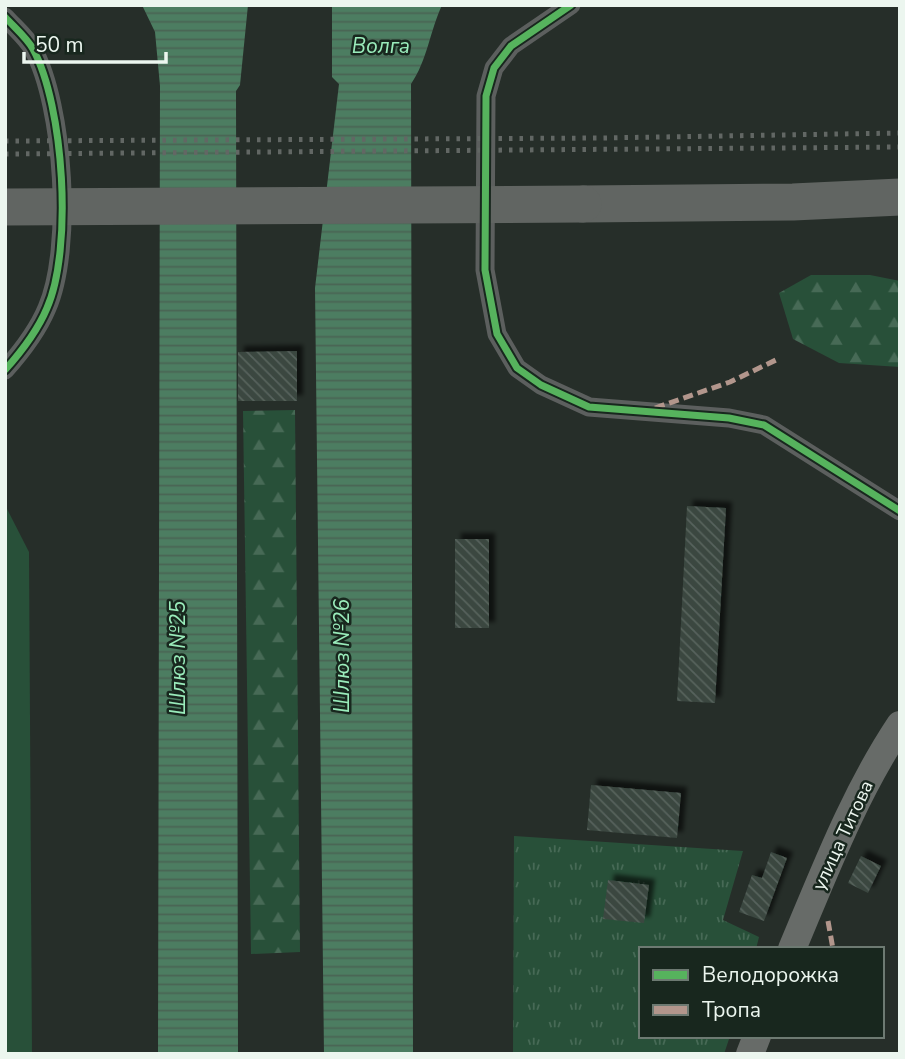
<svg xmlns="http://www.w3.org/2000/svg" width="905" height="1059" font-family="'Nunito Sans',sans-serif">
  <style>
    .forest { fill: url(#forest-firs) }
    .park { fill: url(#park-tufts) }
    .garden { fill: #285039 }
    .water { fill: url(#water-rules) }
    .building { fill: url(#building-back-hatch); filter: url(#shadow) }
    .lines { fill: none; stroke-linecap: round; stroke-linejoin: round }
    .street { stroke: #5c5f5e; stroke-width: 19 }
    .secondary { stroke: #676b68; stroke-width: 28 }
    .highway { stroke: #616562; stroke-width: 37 }
    .rail { stroke: #626764; stroke-width: 5; stroke-dasharray: 3.5 7; stroke-linecap: butt }
    .highway-bridge { stroke: #616562; stroke-width: 37 }
    .quiet { stroke: #b2968c; stroke-width: 5; stroke-dasharray: 10 5; stroke-linecap: butt }
    .cycleway-casing { stroke: #18271e; stroke-width: 11 }
    .cycleway { stroke: #56b35d; stroke-width: 7 }
    .labels { text-anchor: middle; stroke-width: 5; stroke-linejoin: round; paint-order: stroke }
    .street-label { font-size: 19px; fill: #ecf6ef; stroke: #18271e }
    .water-label { font-size: 21px; font-style: italic; fill: #9aecbb; stroke: #18271e }
  </style>
  <defs>
    <pattern id="forest-firs" width="22" height="20" patternUnits="userSpaceOnUse" patternTransform="scale(1.75)"><rect width="22" height="20" fill="#285039"/><path d="M5 1l3.5 6h-7zM16 11l3.5 6h-7z" fill="#476a56"/></pattern>
    <pattern id="park-tufts" width="24" height="20" patternUnits="userSpaceOnUse" patternTransform="scale(1.75)"><rect width="24" height="20" fill="#285039"/><path d="M3 7l-1-3M5 7V3M7 7l1-3M15 17l-1-3M17 17v-4M19 17l1-3" fill="none" stroke="#476a56"/></pattern>
    <pattern id="water-rules" width="6" height="5" patternUnits="userSpaceOnUse" patternTransform="scale(1.75)"><rect width="6" height="5" fill="#4c7d61"/><path d="M0 2.5h6" fill="none" stroke="#4a6454"/></pattern>
    <pattern id="building-back-hatch" width="6" height="6" patternUnits="userSpaceOnUse" patternTransform="scale(1.75)"><rect width="6" height="6" fill="#3a4740"/><path d="M-1 5l2 2M0 0l6 6M5-1l2 2" fill="none" stroke="#57625c"/></pattern>
    <filter id="shadow"><feDropShadow dx="6" dy="-6" stdDeviation="2" flood-color="#0009"/></filter>
  </defs>
  <rect width="100%" height="100%" fill="#262e29"/>
  <!-- forest -->
  <g class="forest">
    <path d="M811 275H870L900 281V367L839 363 793 339 779 293Z"/>
    <path d="M295 410 300 952 251 954 243 411Z"/>
  </g>
  <!-- park -->
  <path class="park" d="M514 836 743 851 723 920 759 937 756 949H641V1036H730L724 1054H513Z"/>
  <!-- garden -->
  <path class="garden" d="M5 505 29 552 32 1054H5Z"/>
  <!-- water -->
  <g class="water">
    <path d="M142 5H248L240 85 236 91 238 1054H158L160 86 155 32Z"/>
    <path d="M332 5H442C430 31 427 61 411 84L413 1054H324L315 288 339 84 332 77Z"/>
  </g>
  <!-- building -->
  <g class="building">
    <path d="M297 351V401H238V352Z"/>
    <path d="M687 506 726 508 715 703 677 701Z"/>
    <rect x="455" y="539" width="34" height="89"/>
    <path d="M591 785 681 793 677 838 587 830Z"/>
    <path d="M771 852 787 858 764 921 739 912 752 875 762 878Z"/>
    <path d="M861 856 881 866 868 893 848 883Z"/>
    <path d="M608 880 649 885 644 923 603 919Z"/>
  </g>
  <g class="lines">
    <!-- street -->
    <g class="street">
      <path d="M571 5 511 46 494 68 486 96 485 270 497 334 517 368 541 385 589 407 729 418 764 425 900 511"/>
      <path d="M5 17C14 27 27 38 33 49 64 106 73 249 47 308 37 332 22 351 5 370"/>
    </g>
    <!-- secondary -->
    <g class="secondary">
      <path d="M792 949C824 873 854 794 900 725"/>
      <path d="M750 1054 757 1036"/>
    </g>
    <!-- highway -->
    <path class="highway" d="M583 204 793 202 900 197"/>
    <!-- rail -->
    <g class="rail">
      <path d="M5 141 601 138 900 133"/>
      <path d="M5 154 900 147"/>
    </g>
    <!-- highway-bridge -->
    <path class="highway-bridge" d="M5 207 583 204"/>
    <!-- quiet -->
    <g class="quiet">
      <path d="M655 408 730 382 778 359"/>
      <path d="M828 921 833 949"/>
    </g>
    <!-- cycleway casing -->
    <g class="cycleway-casing">
      <g id="cycleway">
        <path d="M571 5 511 46 494 68 486 96 485 270 497 334 517 368 541 385 589 407 729 418 764 425 900 511"/>
        <path d="M5 17C14 27 27 38 33 49 64 106 73 249 47 308 37 332 22 351 5 370"/>
      </g>
    </g>
    <!-- cycleway -->
    <use href="#cycleway" class="cycleway"/>
  </g>
  <g class="labels">
    <!-- street labels -->
    <g class="street-label">
      <text transform="translate(842 835) rotate(-65)" y="7">улица Титова</text>
    </g>
    <!-- water labels -->
    <g class="water-label">
      <text x="381" y="53">Волга</text>
      <text transform="translate(342 656) rotate(-90)" y="7">Шлюз №26</text>
      <text transform="translate(178 658) rotate(-90)" y="7">Шлюз №25</text>
    </g>
  </g>
  <!-- border -->
  <rect width="905" height="1059" fill="none" stroke="#ecf6ef" stroke-width="14"/>
  <!-- legend -->
  <rect x="639" y="947" width="245" height="91" fill="#18271e" stroke="#6d7a72" stroke-width="2"/>
  <rect x="653" y="970" width="35" height="10" fill="#56b35d" stroke="#6d7a72" stroke-width="2"/>
  <text x="702" y="982" font-size="21" fill="#ecf6ef">Велодорожка</text>
  <rect x="653" y="1005" width="35" height="10" fill="#b2968c" stroke="#6d7a72" stroke-width="2"/>
  <text x="702" y="1017" font-size="21" fill="#ecf6ef">Тропа</text>
  <!-- scale -->
  <path d="M24 52v10h142v-10" fill="none" stroke="#ecf6ef" stroke-width="3.5"/>
  <text x="35" y="52" font-size="21" fill="#ecf6ef" stroke="#18271e" stroke-width="5" paint-order="stroke">50 m</text>
</svg>
